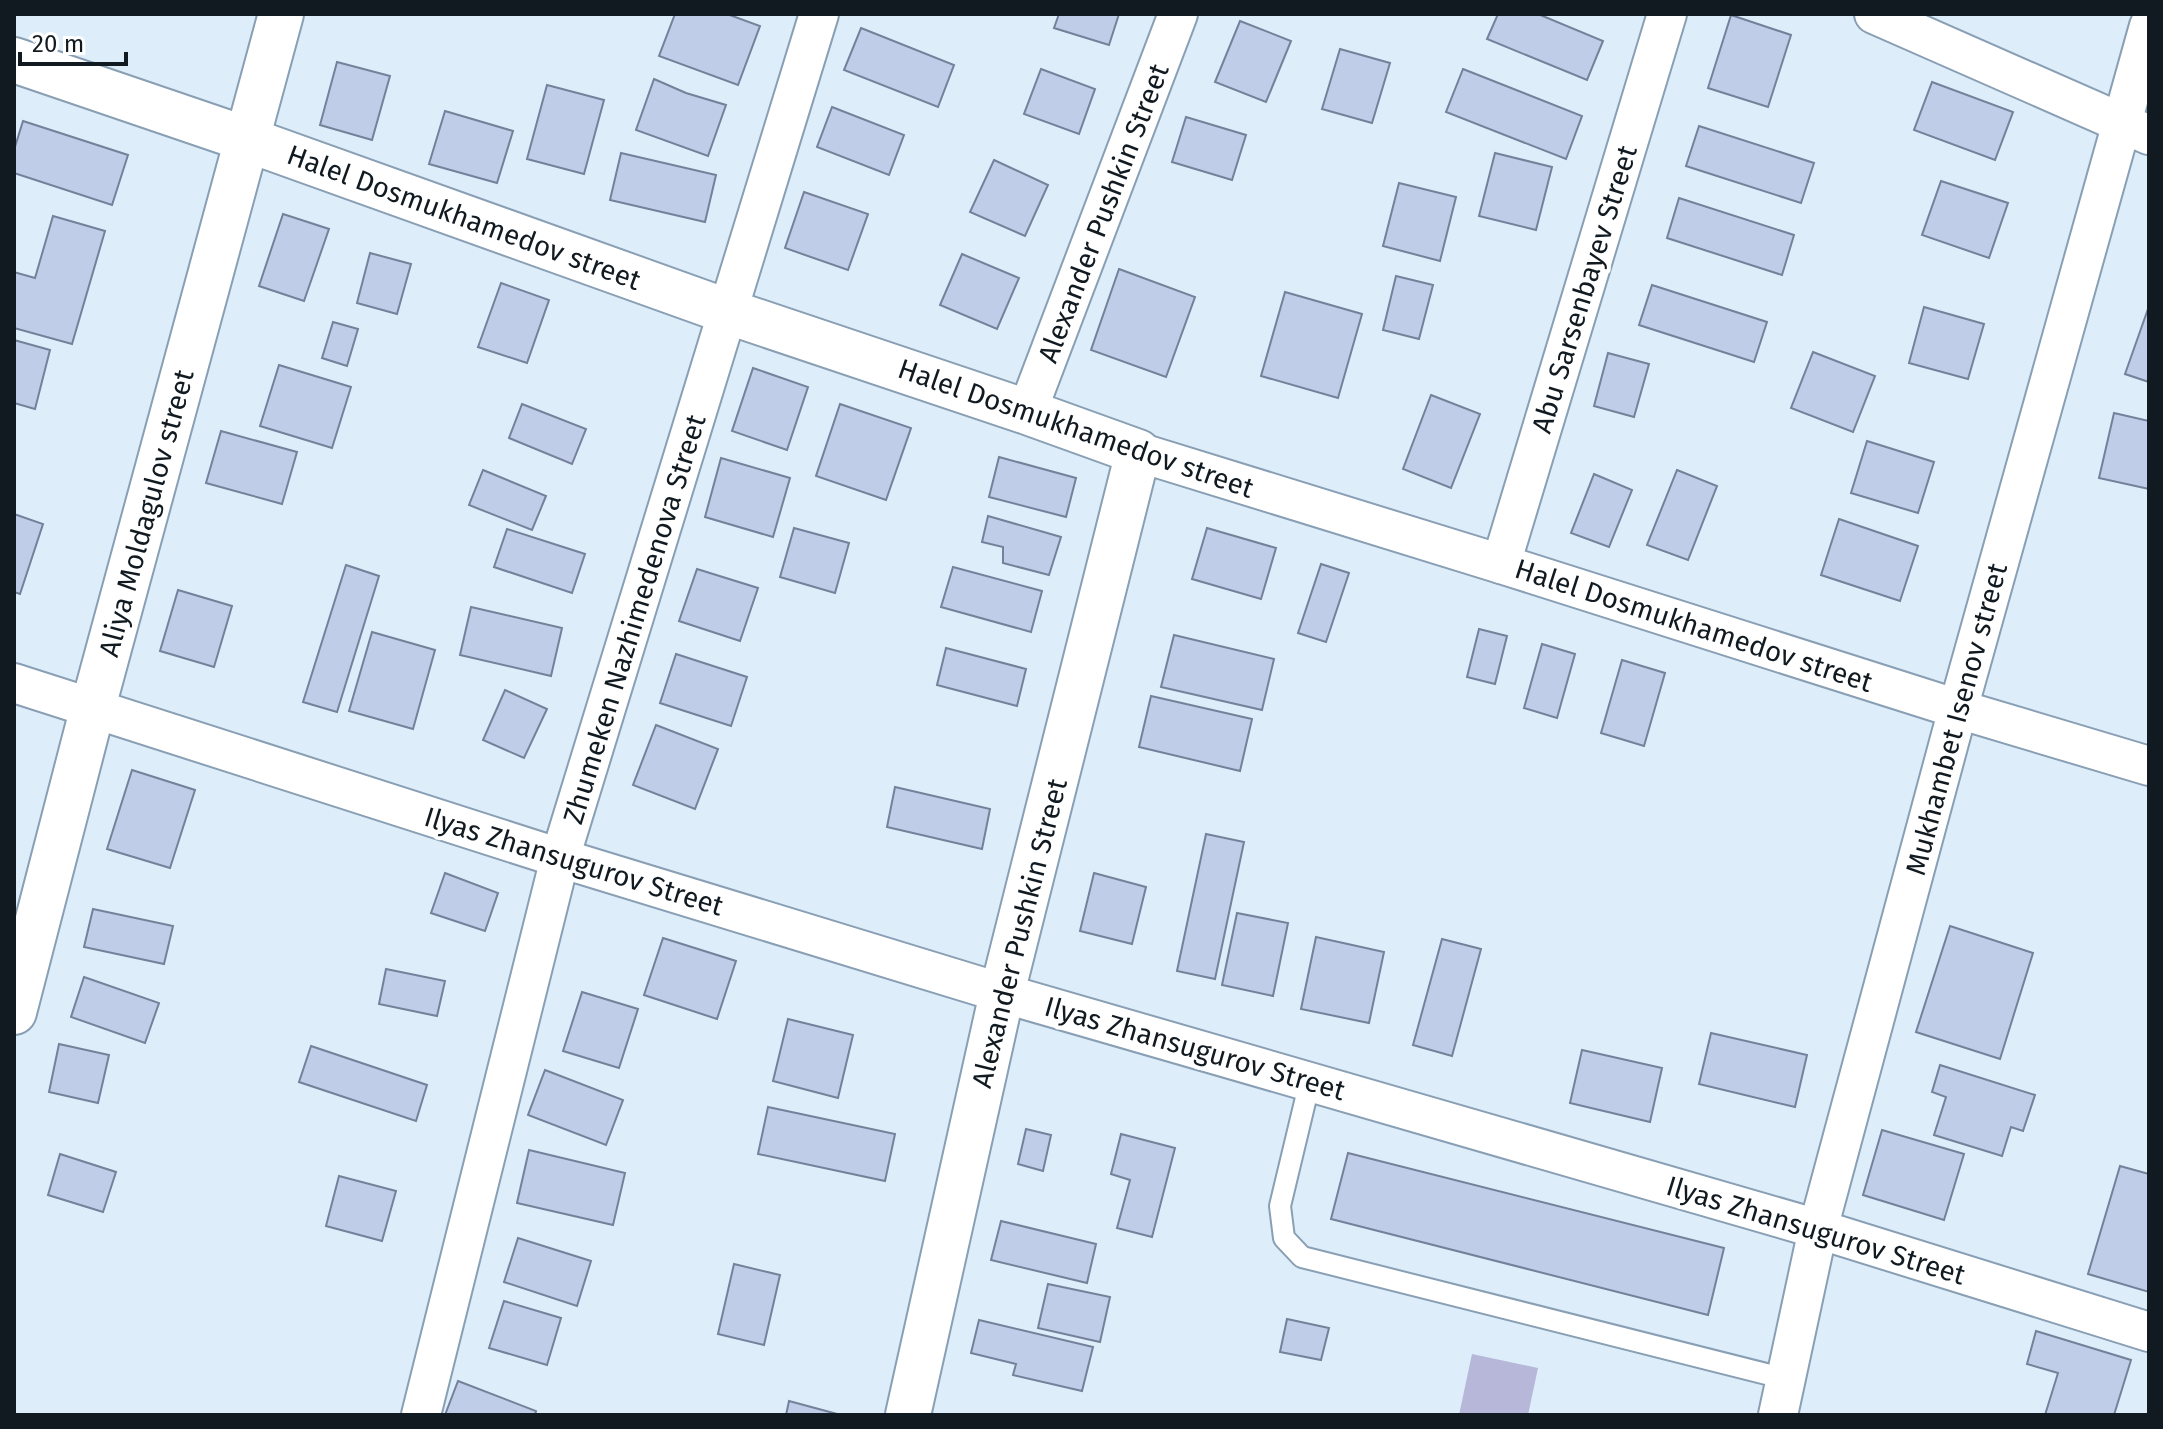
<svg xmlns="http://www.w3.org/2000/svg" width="2163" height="1429" font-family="'Fira Sans',sans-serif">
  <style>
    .green { fill: #b6b7d9 }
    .building { fill: #c0cde8; stroke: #75819a; stroke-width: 2 }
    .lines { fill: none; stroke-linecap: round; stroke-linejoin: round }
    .service-casing { stroke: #889fb4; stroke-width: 24 }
    .minor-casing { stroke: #889fb4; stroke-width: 42 }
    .tertiary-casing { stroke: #889fb4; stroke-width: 48 }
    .secondary-casing { stroke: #889fb4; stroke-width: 48 }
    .service { stroke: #fff; stroke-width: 20 }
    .minor { stroke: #fff; stroke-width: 38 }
    .tertiary { stroke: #fff; stroke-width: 44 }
    .secondary { stroke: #fff; stroke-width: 44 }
    .labels { text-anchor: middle; stroke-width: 8; stroke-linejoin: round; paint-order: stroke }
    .street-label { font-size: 28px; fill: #111a21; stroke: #fff }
  </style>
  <rect width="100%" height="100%" fill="#deedfa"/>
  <!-- green -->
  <path class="green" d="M1472 1354 1538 1368 1528 1415H1459Z"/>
  <!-- building -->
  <g class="building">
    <path d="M675 14H727L760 26 738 85 659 56Z"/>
    <path d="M1059 14H1119L1109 45 1054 28Z"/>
    <path d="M1498 14H1538L1603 41 1587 80 1487 39Z"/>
    <path d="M1731 15 1791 35 1768 107 1708 88Z"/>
    <path d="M1240 21 1291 41 1266 102 1215 82Z"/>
    <path d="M861 28 954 65 938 107 844 70Z"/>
    <path d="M1340 49 1390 63 1372 123 1322 109Z"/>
    <path d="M337 62 390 76 372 140 320 125Z"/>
    <path d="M1041 69 1095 89 1079 134 1024 114Z"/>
    <path d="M1463 69 1582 116 1566 159 1446 112Z"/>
    <path d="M654 79 686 93 726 105 708 156 636 130Z"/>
    <path d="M1932 82 2013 112 1995 160 1914 130Z"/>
    <path d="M547 85 604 100 584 174 527 159Z"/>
    <path d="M832 107 904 135 889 175 817 147Z"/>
    <path d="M445 111 513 131 497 183 429 164Z"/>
    <path d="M1186 117 1246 135 1232 180 1172 162Z"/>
    <path d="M23 121 128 155 112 205 14 173V150Z"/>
    <path d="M1699 126 1814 163 1801 203 1686 166Z"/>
    <path d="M621 153 716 175 705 222 610 200Z"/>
    <path d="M1495 153 1552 167 1536 230 1479 216Z"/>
    <path d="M994 160 1048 185 1025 236 970 212Z"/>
    <path d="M1941 181 2008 203 1989 258 1922 235Z"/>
    <path d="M1399 183 1456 197 1440 261 1383 246Z"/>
    <path d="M804 192 868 214 848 270 785 248Z"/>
    <path d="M1679 198 1794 235 1782 275 1667 238Z"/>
    <path d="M283 214 329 229 304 301 259 286Z"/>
    <path d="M53 216 105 231 72 344 14 328V272L35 278Z"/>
    <path d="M370 253 411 264 397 314 357 303Z"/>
    <path d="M962 254 1019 278 997 329 940 305Z"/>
    <path d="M1119 269 1195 297 1166 377 1091 350Z"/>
    <path d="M1396 276 1433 285 1419 339 1383 330Z"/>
    <path d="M501 283 549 300 527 363 478 347Z"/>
    <path d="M1652 285 1767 322 1754 362 1639 325Z"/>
    <path d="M1285 292 1362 314 1338 398 1261 376Z"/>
    <path d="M2149 306V382L2125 374Z"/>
    <path d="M1924 307 1984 324 1968 379 1909 363Z"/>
    <path d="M333 322 358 329 347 366 322 358Z"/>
    <path d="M14 340 50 350 35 409 14 403Z"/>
    <path d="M1813 352 1875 376 1853 432 1791 408Z"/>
    <path d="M1608 353 1649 364 1634 417 1594 406Z"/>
    <path d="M279 365 351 387 332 448 260 426Z"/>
    <path d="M753 368 808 387 787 450 732 431Z"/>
    <path d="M1431 395 1480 414 1451 488 1403 469Z"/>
    <path d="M522 404 586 429 572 464 509 438Z"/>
    <path d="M840 404 911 428 886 500 816 476Z"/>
    <path d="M2114 413 2149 421V489L2099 478Z"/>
    <path d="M221 431 297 452 282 504 206 483Z"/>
    <path d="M1867 441 1934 462 1918 513 1851 493Z"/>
    <path d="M999 457 1076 478 1066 517 989 497Z"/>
    <path d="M721 458 790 478 773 537 705 517Z"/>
    <path d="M483 470 546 496 532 530 469 505Z"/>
    <path d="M1677 470 1717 486 1688 560 1647 545Z"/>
    <path d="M1594 474 1632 490 1609 547 1571 533Z"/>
    <path d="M14 514 43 524 20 594 14 592Z"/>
    <path d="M988 516 1061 537 1049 575 1003 563V547L982 542Z"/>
    <path d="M1839 519 1918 546 1900 601 1821 575Z"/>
    <path d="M794 528 849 543 835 593 780 577Z"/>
    <path d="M1207 528 1276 548 1261 599 1192 579Z"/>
    <path d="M507 529 585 554 572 593 494 567Z"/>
    <path d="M1321 564 1349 573 1326 642 1298 633Z"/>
    <path d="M346 565 379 576 337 712 303 702Z"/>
    <path d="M953 567 1042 591 1031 632 941 607Z"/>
    <path d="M697 569 758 588 740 641 679 621Z"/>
    <path d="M178 590 232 606 214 667 160 651Z"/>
    <path d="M471 607 562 628 551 676 460 655Z"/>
    <path d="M1479 629 1507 636 1495 684 1467 677Z"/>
    <path d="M372 632 435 650 413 729 349 711Z"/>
    <path d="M1174 635 1274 659 1262 710 1161 687Z"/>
    <path d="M1542 644 1575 654 1557 718 1524 708Z"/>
    <path d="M946 648 1026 669 1017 706 937 685Z"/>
    <path d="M676 654 747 677 731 726 660 703Z"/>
    <path d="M1622 660 1665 673 1644 746 1601 733Z"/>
    <path d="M505 690 547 709 524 758 483 740Z"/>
    <path d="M1151 696 1252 719 1240 771 1139 747Z"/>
    <path d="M656 725 718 749 695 809 633 785Z"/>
    <path d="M132 770 195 790 170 868 107 849Z"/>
    <path d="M895 787 990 809 982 849 887 827Z"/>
    <path d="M1206 834 1244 842 1215 979 1177 971Z"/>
    <path d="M445 873 498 893 485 931 431 913Z"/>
    <path d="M1094 873 1146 887 1132 944 1080 931Z"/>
    <path d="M93 909 173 926 164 964 84 947Z"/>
    <path d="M1237 913 1288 923 1273 996 1222 985Z"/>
    <path d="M1950 926 2033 953 2000 1059 1916 1032Z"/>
    <path d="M1316 937 1384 952 1369 1023 1301 1009Z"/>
    <path d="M663 938 736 961 717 1019 644 995Z"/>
    <path d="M1442 939 1481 949 1452 1056 1413 1045Z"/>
    <path d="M386 969 445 981 437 1016 379 1004Z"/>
    <path d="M84 977 159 1003 145 1043 71 1017Z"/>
    <path d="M582 992 638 1009 619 1068 563 1051Z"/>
    <path d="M788 1019 853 1035 838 1098 773 1081Z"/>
    <path d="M1711 1033 1807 1055 1795 1107 1699 1084Z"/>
    <path d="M59 1044 109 1055 98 1103 49 1092Z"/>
    <path d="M311 1046 427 1085 416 1121 299 1082Z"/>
    <path d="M1582 1050 1662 1068 1650 1122 1570 1103Z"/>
    <path d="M1940 1065 2035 1095 2023 1131 2011 1127 2002 1156 1934 1135 1946 1097 1932 1092Z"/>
    <path d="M545 1070 623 1100 606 1145 528 1115Z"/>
    <path d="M768 1107 895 1134 885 1181 758 1154Z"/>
    <path d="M1026 1129 1051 1135 1043 1171 1018 1164Z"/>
    <path d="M1882 1130 1964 1154 1944 1220 1863 1195Z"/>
    <path d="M1121 1134 1175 1148 1152 1237 1117 1228 1130 1180 1111 1174Z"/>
    <path d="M529 1150 625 1173 613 1225 517 1203Z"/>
    <path d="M1348 1153 1724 1248 1708 1315 1331 1219Z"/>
    <path d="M60 1154 116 1172 103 1212 48 1195Z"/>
    <path d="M2120 1166 2149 1174V1292L2088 1274Z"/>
    <path d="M339 1176 396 1191 382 1241 326 1226Z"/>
    <path d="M1001 1221 1096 1244 1087 1283 991 1260Z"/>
    <path d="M518 1238 591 1261 577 1306 504 1282Z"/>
    <path d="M734 1264 780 1275 764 1345 718 1334Z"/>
    <path d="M1048 1284 1110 1297 1100 1342 1038 1328Z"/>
    <path d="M504 1301 561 1318 547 1365 489 1348Z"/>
    <path d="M1287 1319 1329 1328 1321 1360 1280 1352Z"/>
    <path d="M979 1320 1093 1347 1082 1391 1013 1375 1016 1364 971 1353Z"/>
    <path d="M2036 1331 2131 1360 2114 1415H2045L2058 1373 2027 1364Z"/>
    <path d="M458 1381 536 1411 535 1415H445Z"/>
    <path d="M789 1401 841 1415H786Z"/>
  </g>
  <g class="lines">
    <!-- service casing -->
    <g class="service-casing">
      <path id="service" d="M1310 1081 1280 1206 1284 1238 1302 1257 1786 1379"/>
    </g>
    <!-- minor casing -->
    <g class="minor-casing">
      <g id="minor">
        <path d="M1874 14 2149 135"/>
        <path d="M1027 412 1178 14"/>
        <path d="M1138 452 1501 564 1958 709 2149 766"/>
        <path d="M1501 564 1667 14"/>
        <path d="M14 683 560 858 1002 993 1818 1229 2149 1332"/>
        <path d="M421 1415 560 858 819 14"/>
        <path d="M1778 1415 1818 1229 1958 709 2149 26"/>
      </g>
    </g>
    <!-- tertiary casing -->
    <g class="tertiary-casing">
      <path id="tertiary" d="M14 60 246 139 729 312 1027 412 1138 452 1002 993 908 1415"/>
    </g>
    <!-- secondary casing -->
    <g class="secondary-casing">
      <path id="secondary" d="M14 1012 93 707 281 14"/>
    </g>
    <!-- service -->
    <use href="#service" class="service"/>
    <!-- minor -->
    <use href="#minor" class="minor"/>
    <!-- tertiary -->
    <use href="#tertiary" class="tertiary"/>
    <!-- secondary -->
    <use href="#secondary" class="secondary"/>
  </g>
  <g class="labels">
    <!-- street labels -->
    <g class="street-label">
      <text transform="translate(1103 213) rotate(-69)" y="10">Alexander Pushkin Street</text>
      <text transform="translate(464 217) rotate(20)" y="10">Halel Dosmukhamedov street</text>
      <text transform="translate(1584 289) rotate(-73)" y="10">Abu Sarsenbayev Street</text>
      <text transform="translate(1076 428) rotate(19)" y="10">Halel Dosmukhamedov street</text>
      <text transform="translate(146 513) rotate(-75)" y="10">Aliya Moldagulov street</text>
      <text transform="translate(634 619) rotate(-73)" y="10">Zhumeken Nazhimedenova Street</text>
      <text transform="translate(1694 625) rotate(18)" y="10">Halel Dosmukhamedov street</text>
      <text transform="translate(1956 719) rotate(-75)" y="10">Mukhambet Isenov street</text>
      <text transform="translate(574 861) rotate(17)" y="10">Ilyas Zhansugurov Street</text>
      <text transform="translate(1019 933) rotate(-76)" y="10">Alexander Pushkin Street</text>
      <text transform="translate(1195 1048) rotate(16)" y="10">Ilyas Zhansugurov Street</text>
      <text transform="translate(1816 1230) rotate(17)" y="10">Ilyas Zhansugurov Street</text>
    </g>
  </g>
  <!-- border -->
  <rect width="2163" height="1429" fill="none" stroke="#111a21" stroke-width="32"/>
  <!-- scale -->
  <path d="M20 52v12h106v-12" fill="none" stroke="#111a21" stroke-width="4"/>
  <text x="32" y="52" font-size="24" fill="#111a21" stroke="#ffffff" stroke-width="6" paint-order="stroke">20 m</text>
</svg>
